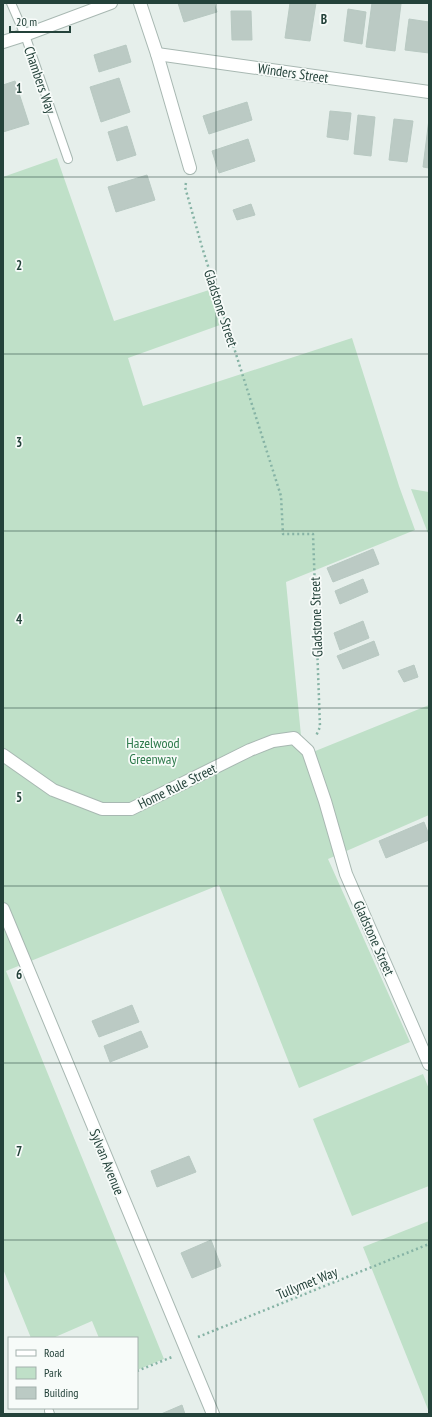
<svg xmlns="http://www.w3.org/2000/svg" width="432" height="1417" font-family="'PT Sans Narrow',sans-serif">
  <style>
    .green { fill: #bfe0c8 }
    .building { fill: #bbcac4; stroke: #b8c9c2 }
    .lines { fill: none; stroke-linecap: round; stroke-linejoin: round }
    .lane-casing { stroke: #a8b8b2; stroke-width: 10 }
    .street-casing { stroke: #a8b8b2; stroke-width: 14 }
    .path { stroke: #86b3a5; stroke-width: 2.5; stroke-dasharray: 2 3; stroke-linecap: butt }
    .lane { stroke: #fff; stroke-width: 8 }
    .street { stroke: #fff; stroke-width: 12 }
    .grid { fill: none; stroke: #24423a; stroke-width: 1; stroke-opacity: 0.55 }
    .labels { text-anchor: middle; stroke-width: 3.5; stroke-linejoin: round; paint-order: stroke }
    .street-label { font-size: 14px; fill: #24423a; stroke: #f7fbf9 }
    .park-label { font-size: 14px; fill: #2d7a4b; stroke: #f7fbf9 }
    .grid-label { font-size: 13px; text-anchor: middle; font-weight: bold; fill: #24423a; stroke: #f7fbf9; stroke-width: 3.5; stroke-linejoin: round; paint-order: stroke }
  </style>
  <rect width="100%" height="100%" fill="#e6efeb"/>
  <!-- green -->
  <g class="green">
    <path d="M57 158 114 321 209 290 220 325 128 358 143 406 352 338 399 486 415 530 286 582 303 756 429 705V815L328 859 410 1042 299 1088 219 885 6 971 164 1359 137 1370V1338H99L92 1321 53 1338H31L3 1269V177Z"/>
    <path d="M411 489 429 492V536Z"/>
    <path d="M423 1074 429 1089V1186L352 1216 313 1119Z"/>
    <path d="M429 1221V1412L363 1247Z"/>
  </g>
  <!-- building -->
  <g class="building">
    <path d="M178 3H214L217 12 184 22Z"/>
    <path d="M290 3H316L310 41 285 38Z"/>
    <path d="M372 3 401 4 395 51 366 47Z"/>
    <path d="M348 9 366 12 362 44 344 41Z"/>
    <path d="M231 11H251L252 40H232Z"/>
    <path d="M409 19 429 22V53L405 50Z"/>
    <path d="M126 45 131 62 99 72 94 55Z"/>
    <path d="M119 78 130 112 101 122 90 87Z"/>
    <path d="M15 81 29 124 3 132V85Z"/>
    <path d="M247 102 252 120 209 134 203 116Z"/>
    <path d="M330 111 351 113 348 140 327 137Z"/>
    <path d="M358 115 375 117 371 156 354 154Z"/>
    <path d="M394 119 413 121 407 162 389 160Z"/>
    <path d="M429 119V168L423 167Z"/>
    <path d="M127 126 136 155 117 161 108 132Z"/>
    <path d="M248 139 255 161 219 173 212 151Z"/>
    <path d="M147 175 155 200 116 212 108 187Z"/>
    <path d="M251 204 255 215 237 220 233 210Z"/>
    <path d="M373 549 379 564 333 582 327 568Z"/>
    <path d="M363 579 368 592 340 604 335 591Z"/>
    <path d="M363 621 369 638 340 650 334 633Z"/>
    <path d="M374 641 379 655 343 669 337 656Z"/>
    <path d="M414 665 418 677 404 682 398 671Z"/>
    <path d="M424 822 429 835V840L386 858 379 841Z"/>
    <path d="M132 1005 139 1022 99 1037 92 1021Z"/>
    <path d="M141 1031 148 1047 110 1062 104 1046Z"/>
    <path d="M189 1156 196 1172 157 1187 151 1171Z"/>
    <path d="M211 1240 221 1266 192 1278 181 1253Z"/>
    <path d="M182 1405 185 1414H161Z"/>
  </g>
  <g class="lines">
    <!-- lane casing -->
    <g class="lane-casing">
      <g id="lane">
        <path d="M11 3 25 35 68 159"/>
        <path d="M49 1411 50 1414"/>
      </g>
    </g>
    <!-- street casing -->
    <g class="street-casing">
      <g id="street">
        <path d="M140 3 157 54 190 168"/>
        <path d="M3 42 25 35 111 3"/>
        <path d="M157 54 429 92"/>
        <path d="M3 755 53 790 102 809H131L250 750 273 741 294 738 308 751 325 801 346 874 429 1064"/>
        <path d="M3 909 213 1414"/>
      </g>
    </g>
    <!-- path -->
    <g class="path">
      <path d="M186 183 185 187 202 247 281 496 283 534H313L320 727 316 736"/>
      <path d="M198 1337 429 1244"/>
      <path d="M137 1371 172 1357"/>
    </g>
    <!-- lane -->
    <use href="#lane" class="lane"/>
    <!-- street -->
    <use href="#street" class="street"/>
  </g>
  <!-- grid -->
  <path class="grid" d="M216 3V1414M3 177H429M3 354H429M3 531H429M3 708H429M3 886H429M3 1063H429M3 1240H429"/>
  <g class="labels">
    <!-- street labels -->
    <g class="street-label">
      <text transform="translate(293 73) rotate(8)" y="5">Winders Street</text>
      <text transform="translate(40 80) rotate(71)" y="5">Chambers Way</text>
      <text transform="translate(221 308) rotate(72)" y="5">Gladstone Street</text>
      <text transform="translate(316 617) rotate(-92)" y="5">Gladstone Street</text>
      <text transform="translate(177 786) rotate(-26)" y="5">Home Rule Street</text>
      <text transform="translate(374 938) rotate(66)" y="5">Gladstone Street</text>
      <text transform="translate(107 1162) rotate(68)" y="5">Sylvan Avenue</text>
      <text transform="translate(307 1283) rotate(-22)" y="5">Tullymet Way</text>
    </g>
    <!-- park labels -->
    <g class="park-label">
      <text x="153" y="748">Hazelwood<tspan x="153" dy="16">Greenway</tspan></text>
    </g>
  </g>
  <g class="grid-label">
    <text x="324" y="24">B</text>
    <text x="19" y="93">1</text>
    <text x="19" y="270">2</text>
    <text x="19" y="447">3</text>
    <text x="19" y="624">4</text>
    <text x="19" y="802">5</text>
    <text x="19" y="979">6</text>
    <text x="19" y="1156">7</text>
  </g>
  <!-- border -->
  <rect width="432" height="1417" fill="none" stroke="#24423a" stroke-width="8"/>
  <!-- legend -->
  <rect x="8" y="1337" width="130" height="72" fill="#f7fbf9" stroke="#a3b1ad"/>
  <rect x="16" y="1350" width="20" height="6" fill="#ffffff" stroke="#a3b1ad"/>
  <text x="44" y="1357" font-size="12" fill="#24423a">Road</text>
  <rect x="16" y="1367" width="20" height="12" fill="#bfe0c8" stroke="#a3b1ad"/>
  <text x="44" y="1377" font-size="12" fill="#24423a">Park</text>
  <rect x="16" y="1387" width="20" height="12" fill="#bbcac4" stroke="#a3b1ad"/>
  <text x="44" y="1397" font-size="12" fill="#24423a">Building</text>
  <!-- scale -->
  <path d="M10 26v6h60v-6" fill="none" stroke="#24423a" stroke-width="2"/>
  <text x="16" y="26" font-size="12" fill="#24423a" stroke="#f7fbf9" stroke-width="3" paint-order="stroke">20 m</text>
</svg>
